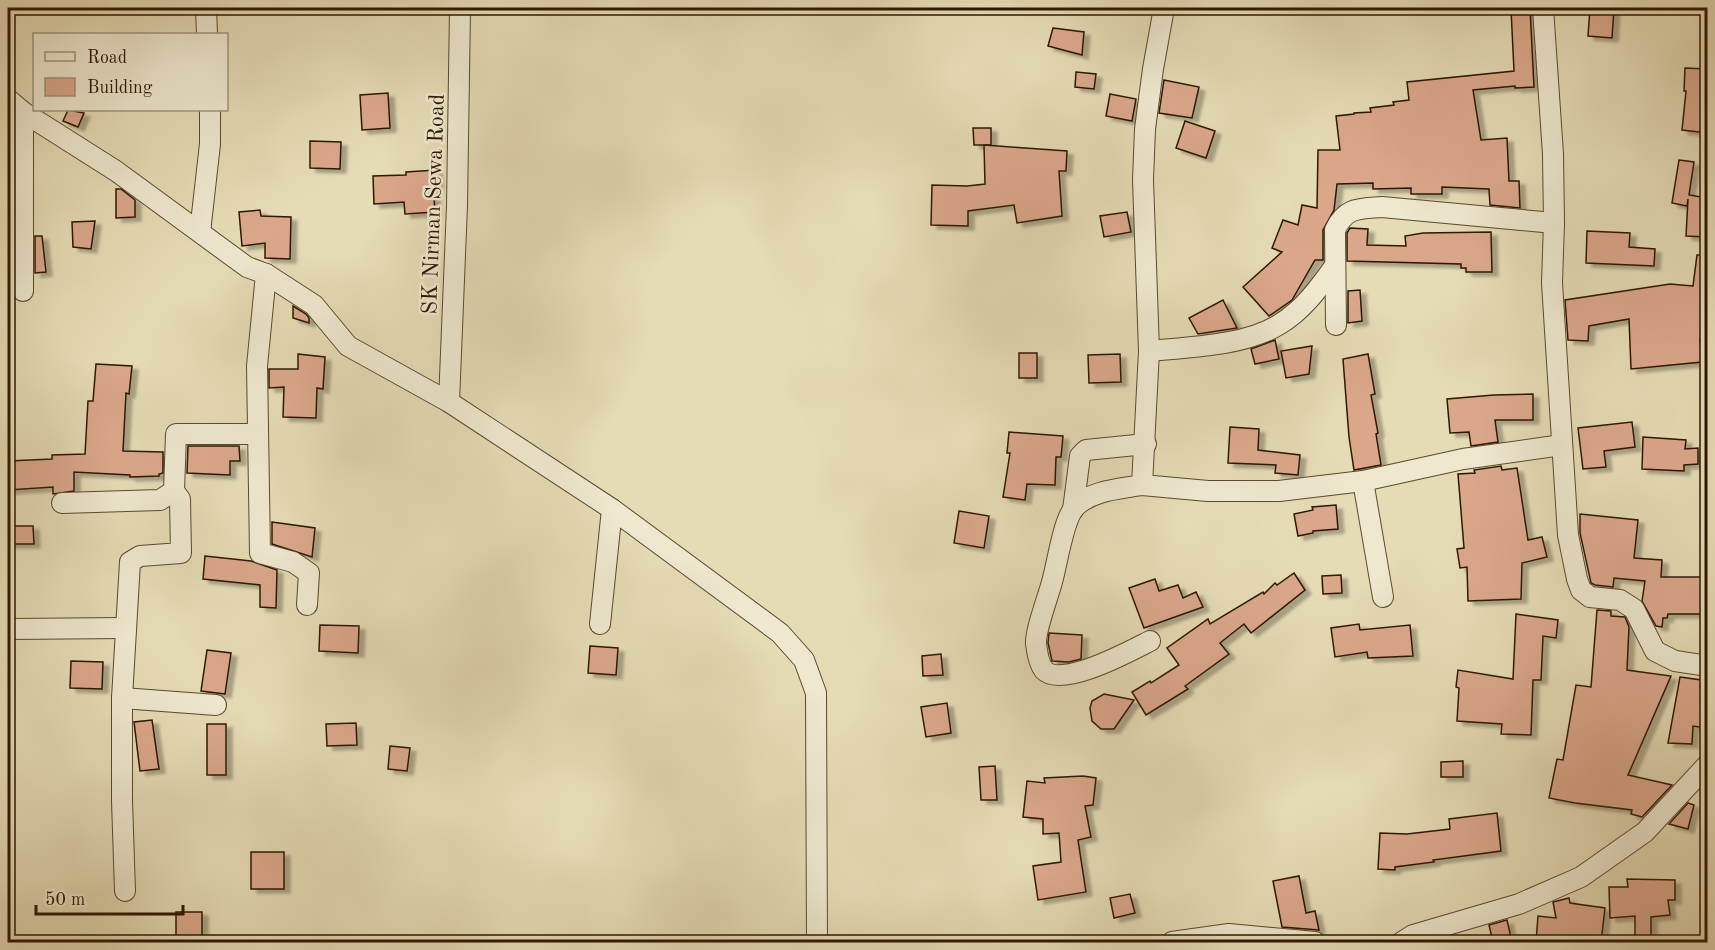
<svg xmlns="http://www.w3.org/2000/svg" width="1715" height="950" font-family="'Old Standard TT',serif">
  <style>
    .building { fill: #daa78b; stroke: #2e1800; stroke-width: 1.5; filter: url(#shadow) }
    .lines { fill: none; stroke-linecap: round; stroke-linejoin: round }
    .minor-casing { stroke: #5c492d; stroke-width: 22 }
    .minor { stroke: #eee8cf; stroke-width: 20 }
    .labels { text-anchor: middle; stroke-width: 5; stroke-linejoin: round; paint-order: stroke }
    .street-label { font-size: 22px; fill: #2e1800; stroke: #eee8cf }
  </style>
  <defs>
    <filter id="shadow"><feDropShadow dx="6" dy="4" stdDeviation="1.5" flood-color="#0004"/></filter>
  </defs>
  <rect width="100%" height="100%" fill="#e5dbb5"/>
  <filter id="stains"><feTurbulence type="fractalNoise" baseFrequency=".00333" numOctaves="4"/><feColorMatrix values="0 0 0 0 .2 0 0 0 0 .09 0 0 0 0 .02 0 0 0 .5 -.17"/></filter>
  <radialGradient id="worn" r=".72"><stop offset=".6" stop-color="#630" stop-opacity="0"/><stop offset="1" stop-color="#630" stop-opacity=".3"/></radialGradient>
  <!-- building -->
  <g class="building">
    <path d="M1530 8 1534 87 1515 88V86L1473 90 1481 140 1507 138 1509 181H1519L1520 208 1490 205 1489 189 1442 187V194H1411V188L1373 189V183L1337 184 1334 210 1323 230V260H1315L1292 300 1269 316 1243 287 1282 252 1272 248 1283 220 1298 225 1302 205 1317 208 1318 150H1340L1336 116 1354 114V113L1371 112 1370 108 1394 105 1393 102 1409 100 1407 82 1514 71 1511 9Z"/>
    <path d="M1590 8H1614L1612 38 1588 36Z"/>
    <path d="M1053 28 1084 32 1082 55 1048 46Z"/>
    <path d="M1685 68 1707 69V133L1682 130 1686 91H1684Z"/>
    <path d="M1076 72 1096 74 1094 89 1075 87Z"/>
    <path d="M1164 80 1199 87 1192 118 1159 113Z"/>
    <path d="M388 93 390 128 362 130 360 95Z"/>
    <path d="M1110 94 1136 99 1132 121 1106 116Z"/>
    <path d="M68 110 84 113 78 127 63 121Z"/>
    <path d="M1185 121 1215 131 1206 158 1176 148Z"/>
    <path d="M973 128H991V145H974Z"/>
    <path d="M310 141 341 142 340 169 310 168Z"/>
    <path d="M984 145 1067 151 1066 171H1059L1062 216 1017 223 1014 205 968 211V226L931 225 932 185 967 186 985 184Z"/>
    <path d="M1679 160 1694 162 1689 195 1707 198V237L1686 236 1688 199 1687 206 1672 203Z"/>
    <path d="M436 170 437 185H433L435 212 405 214 404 202 374 204 373 176 406 175V172Z"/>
    <path d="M116 189H121L135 200V217L116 218Z"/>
    <path d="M260 210 261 216 291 217 290 259 265 258V243L242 246 239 212Z"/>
    <path d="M1127 212 1131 232 1104 237 1100 216Z"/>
    <path d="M95 221 91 249 73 247 72 222Z"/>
    <path d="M1350 228 1368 229 1367 245 1406 246 1405 236 1423 233 1491 232 1492 272H1466V268H1461V264L1347 261V233Z"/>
    <path d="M1587 231 1630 233 1629 247 1655 249 1654 266 1586 263Z"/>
    <path d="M35 236H42L46 272 35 273Z"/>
    <path d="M1697 255H1707V316L1703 315V339H1700L1702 362 1631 369 1629 319 1589 326 1588 341 1568 340 1565 300 1670 284 1693 286Z"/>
    <path d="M1360 290 1362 321 1348 323V291Z"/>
    <path d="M1223 300 1237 328 1198 334 1189 318Z"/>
    <path d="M293 306 306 314 309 318V323L293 318Z"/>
    <path d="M1275 340 1279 359 1255 364 1251 349Z"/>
    <path d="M1312 346 1309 374 1286 378 1281 351Z"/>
    <rect x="1019" y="353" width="18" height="25"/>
    <path d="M298 354 325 357 323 389 317 388 316 418 283 417 284 387 269 388V369H298Z"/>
    <path d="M1120 354 1121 382 1089 383 1088 355Z"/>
    <path d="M1368 354 1375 394 1371 395 1378 433 1376 434 1381 465 1354 470 1349 437 1343 359Z"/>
    <path d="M96 364 132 366 129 394 126 393 123 451 163 452V473L159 474V476L130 477V475L74 472V491L53 494V487L8 490V461L52 459V455L85 454 88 401H93Z"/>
    <path d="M1533 394V420H1495L1498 442 1471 446 1469 432 1450 433 1447 399 1494 395Z"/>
    <path d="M1632 422 1635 447 1604 451 1606 467 1583 469 1578 428Z"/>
    <path d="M1230 427 1259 429 1258 450 1300 455 1298 475 1275 473 1276 465 1228 463Z"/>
    <path d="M1009 432 1063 436 1061 457H1056L1055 485 1027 484 1025 500 1003 497 1010 453H1007Z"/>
    <path d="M1643 437 1686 440 1685 449 1698 448V464L1684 465V471L1642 469Z"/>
    <path d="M188 446H239L240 461H230V475L187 473Z"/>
    <path d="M1501 466 1502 470 1517 468 1528 540 1542 537 1547 557 1522 563 1521 599 1468 601 1467 567 1460 568 1457 549 1464 548 1458 474 1475 473 1474 470Z"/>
    <path d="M1336 505 1338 529 1313 531V533L1298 536 1294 514 1313 510 1312 507Z"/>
    <path d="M959 511 989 516 984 548 954 543Z"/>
    <path d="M1580 514 1638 520 1634 558 1662 560 1661 577H1706V614H1668L1667 618H1663L1662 627 1656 626 1642 601 1645 581 1614 578 1613 587 1595 585 1591 583 1580 533Z"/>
    <path d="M272 522 315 528 312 557 272 544Z"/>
    <path d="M8 526H33L34 544H8Z"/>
    <path d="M205 556 251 561 277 570 276 608 260 607V585L203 579Z"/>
    <path d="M1294 573 1305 590 1251 633 1244 624 1220 643 1229 654 1185 686 1188 689 1146 715 1132 692 1150 681 1151 683 1179 665 1167 648 1208 619 1210 624 1263 592 1264 594 1275 583 1277 585Z"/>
    <path d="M1341 575 1342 593 1323 594 1322 576Z"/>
    <path d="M1155 579 1159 591 1178 585 1183 598 1196 592 1203 607 1144 628 1129 588Z"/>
    <path d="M1597 610 1611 611V616L1625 617 1629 627 1627 670 1671 676 1628 775 1672 785 1642 817 1631 814 1632 810 1575 803 1549 798 1557 759 1563 760 1576 685 1591 687Z"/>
    <path d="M1516 614 1558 620 1556 638 1543 636 1541 680H1533L1531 735 1501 734 1502 724 1457 721 1459 688 1456 687 1458 670 1513 679Z"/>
    <path d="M1359 624 1360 630 1410 625 1413 656 1368 658 1367 652 1335 657 1331 628Z"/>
    <path d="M320 625 359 626 358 653 319 651Z"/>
    <path d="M1049 633 1082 635 1081 659 1069 662 1052 661 1048 643Z"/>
    <path d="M590 646 618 648 616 675 588 673Z"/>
    <path d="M207 650 231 653 225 694 201 691Z"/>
    <path d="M941 654 943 675 923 676 922 656Z"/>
    <path d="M71 661 103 662 102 689 70 688Z"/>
    <path d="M1680 677 1701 680 1700 687 1707 688V728L1693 726 1692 744 1668 743Z"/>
    <path d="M1104 694 1134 700 1114 729H1101L1092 721 1090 708 1092 701Z"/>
    <path d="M947 703 951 733 926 737 921 707Z"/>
    <path d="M152 720 159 769 140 771 134 722Z"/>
    <path d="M356 723 357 745 327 746 326 724Z"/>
    <rect x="207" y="724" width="19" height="51"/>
    <path d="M390 746 410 748 407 771 388 769Z"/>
    <path d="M1463 761V777H1441V762Z"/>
    <path d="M995 766 997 800H981L979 767Z"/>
    <path d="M1083 776 1096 778 1093 805 1085 806 1091 837 1078 840 1086 892 1038 900 1033 866 1061 862 1059 833 1043 834V819L1023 817 1027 781 1045 783 1044 778Z"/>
    <path d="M1688 803 1694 805 1688 829 1669 824Z"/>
    <path d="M1497 813 1501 851 1433 860 1434 862 1395 867V870L1378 869 1380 833 1407 834 1450 829 1449 819Z"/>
    <rect x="251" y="852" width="33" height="37"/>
    <path d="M1299 876 1306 913 1315 911 1319 930 1282 927 1273 881Z"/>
    <path d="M1627 879 1675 880V900H1668L1670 915 1651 917V942H1635V916L1610 918 1609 887H1628Z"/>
    <path d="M1130 894 1135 913 1114 918 1110 898Z"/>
    <path d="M1569 898 1570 903 1605 908 1601 942H1536L1538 916 1556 918 1553 902Z"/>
    <rect x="176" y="912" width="26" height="30"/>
    <path d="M1507 920 1512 942H1493L1489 925Z"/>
  </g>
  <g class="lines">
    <!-- minor casing -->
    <g class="minor-casing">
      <g id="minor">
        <path d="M206 8 207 34"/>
        <path d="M1543 8 1553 154 1554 223 1552 283 1568 535 1577 579 1581 590 1590 597 1620 600 1634 609 1655 651 1675 661 1708 666"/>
        <path d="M8 99 23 112 116 171 247 267 266 274 314 305 348 346 449 402 612 509 780 633 804 660 816 693 817 942"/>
        <path d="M200 232 210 144V110"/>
        <path d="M266 274 257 366 260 553 293 562 309 573 307 605"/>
        <path d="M23 291V112"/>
        <path d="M1336 325 1335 230C1346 207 1358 209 1382 207L1554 223"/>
        <path d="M1149 351C1189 347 1245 346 1280 324 1303 310 1319 288 1334 267"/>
        <path d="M449 402 457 206 460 8"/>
        <path d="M1363 481 1383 597"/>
        <path d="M1142 485 1208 491H1279L1363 481 1463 459 1562 445"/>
        <path d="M62 503 160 500 174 491 176 434H257"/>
        <path d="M1073 510 1080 456 1086 450 1146 444"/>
        <path d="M600 624 612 509"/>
        <path d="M8 629 126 628"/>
        <path d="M1150 641C1132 650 1061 689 1044 670 1039 664 1037 652 1036 644 1035 631 1048 597 1052 582 1057 565 1063 521 1074 508 1091 490 1119 489 1142 485L1149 351 1143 180 1145 129 1153 69 1164 8"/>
        <path d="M122 698 216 705"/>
        <path d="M125 891 122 801V698L130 562 140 556 181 553 180 499 174 491"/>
        <path d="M1172 942 1229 934 1315 942"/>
        <path d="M1402 942 1413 935 1519 904 1581 877 1645 832 1708 764"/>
      </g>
    </g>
    <!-- minor -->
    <use href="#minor" class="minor"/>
  </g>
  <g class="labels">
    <!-- street labels -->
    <g class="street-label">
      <text transform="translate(432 204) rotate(-88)" y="8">SK Nirman Sewa Road</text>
    </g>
  </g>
  <!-- margin -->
  <rect width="1715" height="950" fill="none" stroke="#e5dbb5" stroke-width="30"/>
  <rect x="9" y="9" width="1697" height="932" fill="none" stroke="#2e1800" stroke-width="3"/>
  <rect x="15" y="15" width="1685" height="920" fill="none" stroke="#2e1800" stroke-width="1.5"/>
  <!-- legend -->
  <rect x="33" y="33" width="195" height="78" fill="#eee8cf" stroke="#a1957c" stroke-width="1.5"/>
  <rect x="45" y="52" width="30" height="9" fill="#eee8cf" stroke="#a1957c" stroke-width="1.5"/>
  <text x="87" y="63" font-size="18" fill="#2e1800">Road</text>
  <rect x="45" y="78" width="30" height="18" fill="#daa78b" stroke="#a1957c" stroke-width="1.5"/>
  <text x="87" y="93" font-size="18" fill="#2e1800">Building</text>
  <!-- scale -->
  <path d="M36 905v9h147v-9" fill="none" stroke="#2e1800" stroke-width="3"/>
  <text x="45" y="905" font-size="18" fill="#2e1800" stroke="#eee8cf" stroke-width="4.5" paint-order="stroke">50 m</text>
  <rect width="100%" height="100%" filter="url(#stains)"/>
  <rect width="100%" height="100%" fill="url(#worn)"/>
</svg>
